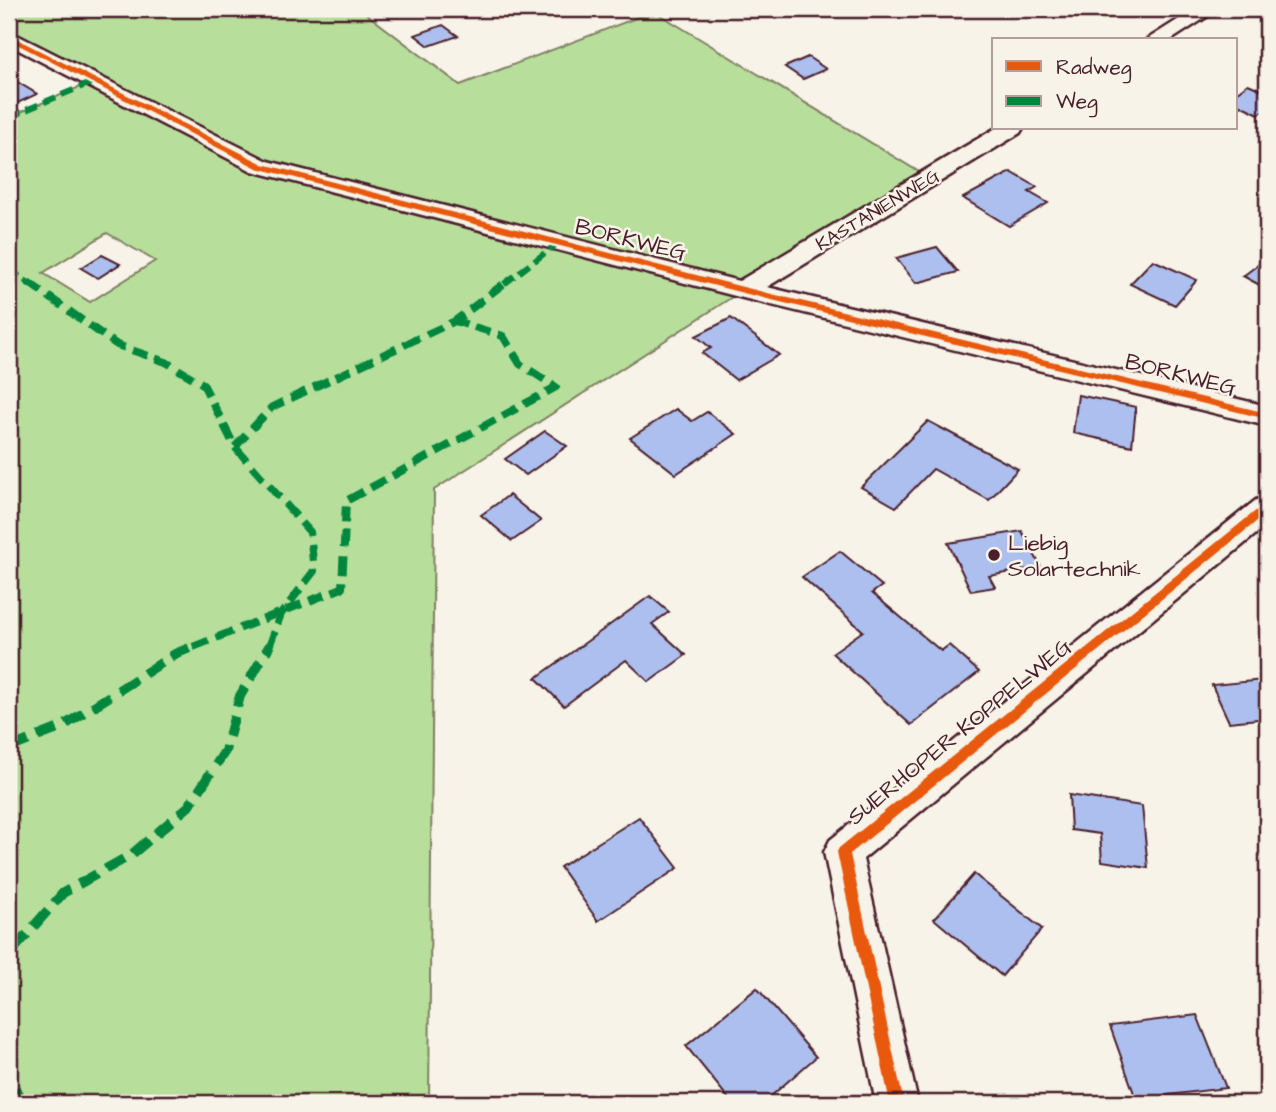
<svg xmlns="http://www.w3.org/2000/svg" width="1276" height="1112" font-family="'Architects Daughter',sans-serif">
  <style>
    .green { fill: #b7df9b; stroke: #807f63; stroke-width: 2; fill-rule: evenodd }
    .building { fill: #adbfee; stroke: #4a1f2b; stroke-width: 2 }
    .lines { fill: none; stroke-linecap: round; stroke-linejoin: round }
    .minor-casing { stroke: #4a1f2b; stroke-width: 5 }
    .minor { fill: #f7f3e8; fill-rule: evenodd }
    .quiet-far2 { stroke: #00873e; stroke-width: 6; stroke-dasharray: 13 6; stroke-linecap: butt }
    .quiet-far1 { stroke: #00873e; stroke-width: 8; stroke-dasharray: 17 8; stroke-linecap: butt }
    .quiet { stroke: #00873e; stroke-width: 10; stroke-dasharray: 21 10; stroke-linecap: butt }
    .cycleway-casing { stroke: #f7f3e8; stroke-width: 5 }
    .cycleway { fill: #e8590c; fill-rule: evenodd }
    .poi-dot { fill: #4a1f2b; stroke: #f7f3e8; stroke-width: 2.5 }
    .labels { text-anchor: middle; stroke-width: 5; stroke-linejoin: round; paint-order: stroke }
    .far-street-label { font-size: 19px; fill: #4a1f2b; stroke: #f7f3e8 }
    .street-label { font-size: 23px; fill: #4a1f2b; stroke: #f7f3e8 }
    .poi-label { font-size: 23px; fill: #4a1f2b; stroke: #f7f3e8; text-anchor: start }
  </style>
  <rect width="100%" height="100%" fill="#f7f3e8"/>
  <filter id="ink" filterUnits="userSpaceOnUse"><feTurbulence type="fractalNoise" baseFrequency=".0143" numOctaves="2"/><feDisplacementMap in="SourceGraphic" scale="14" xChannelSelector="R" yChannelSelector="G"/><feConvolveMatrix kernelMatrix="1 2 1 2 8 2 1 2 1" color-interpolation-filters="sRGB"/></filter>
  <g filter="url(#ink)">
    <!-- green -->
    <path class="green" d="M9 9H360L460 85 654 11 929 178 743 290 434 490 429 1103H9V117L94 81 9 37ZM107 233 155 261 90 302 43 273Z"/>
    <!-- building -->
    <g class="building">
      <path d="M443 25 458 36 429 46 415 35Z"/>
      <path d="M808 57 826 69 803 79 785 67Z"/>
      <path d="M9 77 37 94 9 107Z"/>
      <path d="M1248 84 1267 92V108L1259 114 1236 103V93Z"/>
      <path d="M1011 172 1037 187 1029 192 1048 203 1009 226 963 198Z"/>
      <path d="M937 247 958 272 916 283 896 258Z"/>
      <path d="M102 255 120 264 98 278 81 268Z"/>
      <path d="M1267 258V289L1243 276Z"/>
      <path d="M1153 260 1197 280 1175 305 1130 284Z"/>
      <path d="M731 318 779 355 736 380 702 353 711 348 696 336Z"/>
      <path d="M1078 395 1136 407 1132 446 1073 433Z"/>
      <path d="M676 409 692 421 707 412 736 434 676 474 630 438Z"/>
      <path d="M928 421 1018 469 989 500 933 469 896 507 861 487Z"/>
      <path d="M545 431 567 446 526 475 505 459Z"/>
      <path d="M509 495 541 521 512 541 481 515Z"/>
      <path d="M1022 531 1041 567 989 576 995 587 971 591 948 543Z"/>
      <path d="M840 551 882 586 872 593 941 651 949 645 979 672 911 725 832 653 863 631 802 577Z"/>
      <path d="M650 596 669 612 652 624 686 655 649 682 626 660 564 706 536 678Z"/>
      <path d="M1263 680 1267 689V718L1229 722 1212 685Z"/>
      <path d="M1069 795 1142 806 1148 868 1102 861 1100 834 1071 830Z"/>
      <path d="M639 817 678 868 598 921 560 867Z"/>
      <path d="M974 874 1042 929 1002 976 934 919Z"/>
      <path d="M757 988 816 1057 763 1103H732L686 1046Z"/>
      <path d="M1197 1015 1226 1088 1136 1099 1110 1026Z"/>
    </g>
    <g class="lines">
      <!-- minor casing -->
      <g class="minor-casing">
        <g id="minor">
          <path d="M1195 9H1219L1171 40H1146Z"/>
          <path d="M9 31 268 161 739 281 996 128H1023L1020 133 767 287 1267 406V426L743 298 252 171 9 45Z"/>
          <path d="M1267 497V525L863 859 918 1103H876L824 852 830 840 1256 500Z"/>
        </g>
      </g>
      <!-- minor -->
      <use href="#minor" class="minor"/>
      <!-- quiet-far2 -->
      <g class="quiet-far2">
        <path d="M9 117 95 81"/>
        <path d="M9 269 30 284"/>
        <path d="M504 284 558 243"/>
      </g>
      <!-- quiet-far1 -->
      <g class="quiet-far1">
        <path d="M28 282 117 345 166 362 203 384 235 447 310 532 314 571 281 614 269 647"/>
        <path d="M235 447 272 407 455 321 506 282"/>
        <path d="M193 647 342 588 346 501 556 387 520 364 503 336 455 321"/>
      </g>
      <!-- quiet -->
      <g class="quiet">
        <path d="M9 748 60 728 175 654 197 645"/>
        <path d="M9 981 15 948 63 893 131 855 189 806 225 751 240 696 270 645"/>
        <path d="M9 1057 15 1088 22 1103"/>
      </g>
      <!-- cycleway casing -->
      <g class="cycleway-casing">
        <g id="cycleway">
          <path d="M9 35 263 164 743 287 1267 413V419L743 293 257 168 9 40Z"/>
          <path d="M1267 504V513L850 854 904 1103H890L837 852 839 848 1263 505Z"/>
        </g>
      </g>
      <!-- cycleway -->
      <use href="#cycleway" class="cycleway"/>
    </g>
  </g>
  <!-- markers -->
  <circle class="poi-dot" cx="994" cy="555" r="7"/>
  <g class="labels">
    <!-- far-street labels -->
    <g class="far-street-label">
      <text transform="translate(877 209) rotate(-31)" y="7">KASTANIENWEG</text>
    </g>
    <!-- street labels -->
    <g class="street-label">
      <text transform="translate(631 239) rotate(14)" y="8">BORKWEG</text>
      <text transform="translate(1181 374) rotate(14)" y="8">BORKWEG</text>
      <text transform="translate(959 731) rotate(-39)" y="8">SUERHOPER KOPPELWEG</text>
    </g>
    <!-- poi labels -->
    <g class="poi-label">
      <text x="1008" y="550">Liebig<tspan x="1008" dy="26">Solartechnik</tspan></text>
    </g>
  </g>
  <!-- margin -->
  <rect width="1276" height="1112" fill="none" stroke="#f7f3e8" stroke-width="35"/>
  <rect x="18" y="18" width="1241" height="1077" fill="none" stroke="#4a1f2b" stroke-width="2.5" filter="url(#ink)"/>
  <!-- legend -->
  <rect x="992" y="38" width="245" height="91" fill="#f7f3e8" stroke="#b29e9c" stroke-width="2"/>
  <rect x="1006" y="61" width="35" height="10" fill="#e8590c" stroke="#b29e9c" stroke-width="2"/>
  <text x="1056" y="74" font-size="21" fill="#4a1f2b">Radweg</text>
  <rect x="1006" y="96" width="35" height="10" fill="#00873e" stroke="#b29e9c" stroke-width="2"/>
  <text x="1056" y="108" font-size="21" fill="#4a1f2b">Weg</text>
</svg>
